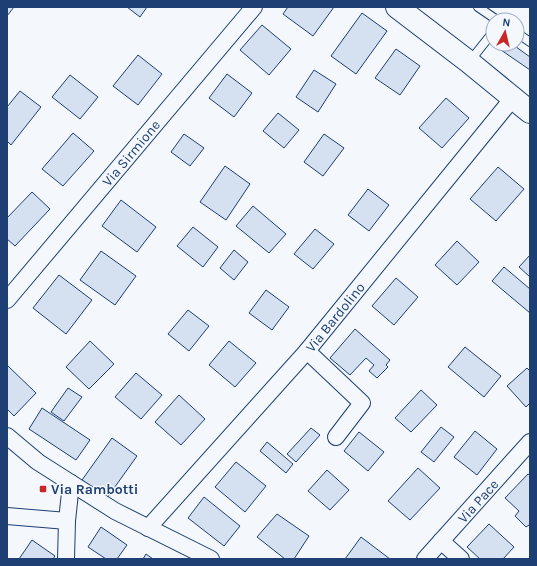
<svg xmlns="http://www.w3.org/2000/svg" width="537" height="566" font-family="Karla,sans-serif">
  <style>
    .building { fill: #d5e0f0; stroke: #1d3f73 }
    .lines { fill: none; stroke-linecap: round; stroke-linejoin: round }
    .service-casing { stroke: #1d3f73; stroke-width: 10 }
    .minor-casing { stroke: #1d3f73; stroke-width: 18 }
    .secondary-casing { stroke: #1d3f73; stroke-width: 24 }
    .service { stroke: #f4f7fb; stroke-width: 8 }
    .minor { stroke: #f4f7fb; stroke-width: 16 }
    .secondary { stroke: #f4f7fb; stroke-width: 22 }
    .poi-dot { fill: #c62828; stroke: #f4f7fb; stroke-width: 1.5 }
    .labels { text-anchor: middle; stroke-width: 3; stroke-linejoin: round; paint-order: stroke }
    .street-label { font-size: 14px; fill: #1d3f73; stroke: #f4f7fb }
    .poi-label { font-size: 14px; font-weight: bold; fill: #1d3f73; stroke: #f4f7fb; text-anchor: start }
  </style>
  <rect width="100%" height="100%" fill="#f4f7fb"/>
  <!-- building -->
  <g class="building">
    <path d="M7 7H14L7 16Z"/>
    <path d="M127 7H147L140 17Z"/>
    <path d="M288 7H334L313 36 283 14Z"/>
    <path d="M362 13 387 31 356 74 331 56Z"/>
    <path d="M262 25 291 49 269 75 240 50Z"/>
    <path d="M506 44H512L530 57V70L501 50Z"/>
    <path d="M396 49 420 66 400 95 375 78Z"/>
    <path d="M138 55 162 74 138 105 113 86Z"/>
    <path d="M314 70 336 84 318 112 296 97Z"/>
    <path d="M227 74 252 93 234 117 209 98Z"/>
    <path d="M70 75 98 97 80 119 52 97Z"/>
    <path d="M20 91 41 107 11 145 7 141V107Z"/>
    <path d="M446 98 469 118 442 148 419 128Z"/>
    <path d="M278 113 299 130 284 148 263 131Z"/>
    <path d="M73 133 94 151 63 186 42 169Z"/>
    <path d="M184 134 204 148 190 166 171 152Z"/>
    <path d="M324 134 344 148 323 176 304 162Z"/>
    <path d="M225 166 250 184 226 220 200 202Z"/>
    <path d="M498 167 524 189 496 221 470 199Z"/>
    <path d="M368 189 389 205 369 231 348 215Z"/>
    <path d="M32 192 50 209 15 246 7 239V218Z"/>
    <path d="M121 200 156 227 137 252 102 226Z"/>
    <path d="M253 206 286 234 269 253 236 226Z"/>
    <path d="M193 227 218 247 203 267 177 246Z"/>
    <path d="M315 229 334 244 313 269 294 254Z"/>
    <path d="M457 241 479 262 457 285 435 265Z"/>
    <path d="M234 250 248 262 234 280 220 268Z"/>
    <path d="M101 251 136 276 115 305 80 280Z"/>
    <path d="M530 255V277L519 267Z"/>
    <path d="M504 267 530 289V313L492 281Z"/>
    <path d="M59 275 92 300 66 334 33 308Z"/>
    <path d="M396 278 418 297 394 325 372 306Z"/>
    <path d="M266 290 289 307 272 330 249 313Z"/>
    <path d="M188 310 209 326 189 351 168 334Z"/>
    <path d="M355 329 390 360 386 365 388 367 377 378 369 371 374 365 366 358 350 375 330 358Z"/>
    <path d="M90 341 114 364 89 389 66 367Z"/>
    <path d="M229 341 256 363 235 387 209 365Z"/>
    <path d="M465 347 501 376 484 397 448 367Z"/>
    <path d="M7 365 36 393 14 416 7 409Z"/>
    <path d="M527 368 530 371V403L526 407 507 386Z"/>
    <path d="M136 373 162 395 141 419 115 397Z"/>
    <path d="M68 388 82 397 64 421 51 412Z"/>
    <path d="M421 390 437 405 411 432 395 418Z"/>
    <path d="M179 395 205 419 181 445 155 422Z"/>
    <path d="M42 408 90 440 76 460 29 429Z"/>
    <path d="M441 427 454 437 434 462 421 452Z"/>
    <path d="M311 428 320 435 296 462 287 454Z"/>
    <path d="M475 431 497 449 477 475 454 457Z"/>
    <path d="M359 432 384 452 368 471 344 451Z"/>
    <path d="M112 438 137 456 107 498 82 480Z"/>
    <path d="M267 442 293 464 286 473 260 451Z"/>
    <path d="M236 462 266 486 245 512 215 487Z"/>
    <path d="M418 468 440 488 410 520 388 501Z"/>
    <path d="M327 470 349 490 330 510 308 491Z"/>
    <path d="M528 474 530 475V526L529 525 526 527 515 516 519 511 505 498Z"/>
    <path d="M204 497 240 526 224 546 188 518Z"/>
    <path d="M277 514 309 536 294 559H285L257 537Z"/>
    <path d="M489 524 514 547 503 559H480L467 547Z"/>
    <path d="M101 527 127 545 117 559H106L88 547Z"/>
    <path d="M361 537 390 559H345Z"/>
    <path d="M32 540 55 556 53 559H19Z"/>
    <path d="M146 554 153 559H143Z"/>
  </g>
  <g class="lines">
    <!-- service casing -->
    <g class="service-casing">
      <g id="service">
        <path d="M478 7 497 20"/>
        <path d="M517 33 530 42"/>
        <path d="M470 61 493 32"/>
      </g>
    </g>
    <!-- minor casing -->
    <g class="minor-casing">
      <g id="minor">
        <path d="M7 300 254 7"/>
        <path d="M307 351 362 403 336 437"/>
        <path d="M7 436 38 462 115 511 211 559"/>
        <path d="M7 516 67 521"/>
        <path d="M148 528 307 351 513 98"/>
        <path d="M441 541 461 559"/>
        <path d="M66 559 67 521 71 483"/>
        <path d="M425 559 530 442"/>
      </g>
    </g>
    <!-- secondary casing -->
    <g class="secondary-casing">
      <path id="secondary" d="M397 7 469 62 530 112"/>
    </g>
    <!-- service -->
    <use href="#service" class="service"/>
    <!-- minor -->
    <use href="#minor" class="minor"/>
    <!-- secondary -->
    <use href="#secondary" class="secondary"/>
  </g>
  <!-- markers -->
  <rect class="poi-dot" x="39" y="485" width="8" height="8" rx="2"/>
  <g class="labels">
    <!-- street labels -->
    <g class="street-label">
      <text transform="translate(131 153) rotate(-50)" y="5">Via Sirmione</text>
      <text transform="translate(335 317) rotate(-51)" y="5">Via Bardolino</text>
      <text transform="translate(478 501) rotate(-48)" y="5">Via Pace</text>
    </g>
    <!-- poi labels -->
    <g class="poi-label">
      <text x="51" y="494">Via Rambotti</text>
    </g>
  </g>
  <!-- border -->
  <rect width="537" height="566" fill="none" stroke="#1d3f73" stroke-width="16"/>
  <!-- north arrow -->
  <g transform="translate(505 32) rotate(8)"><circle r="19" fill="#f4f7fb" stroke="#9eadc5"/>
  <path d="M0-3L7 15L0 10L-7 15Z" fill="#c62828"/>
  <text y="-6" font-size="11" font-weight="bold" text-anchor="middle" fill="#1d3f73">N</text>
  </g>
</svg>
